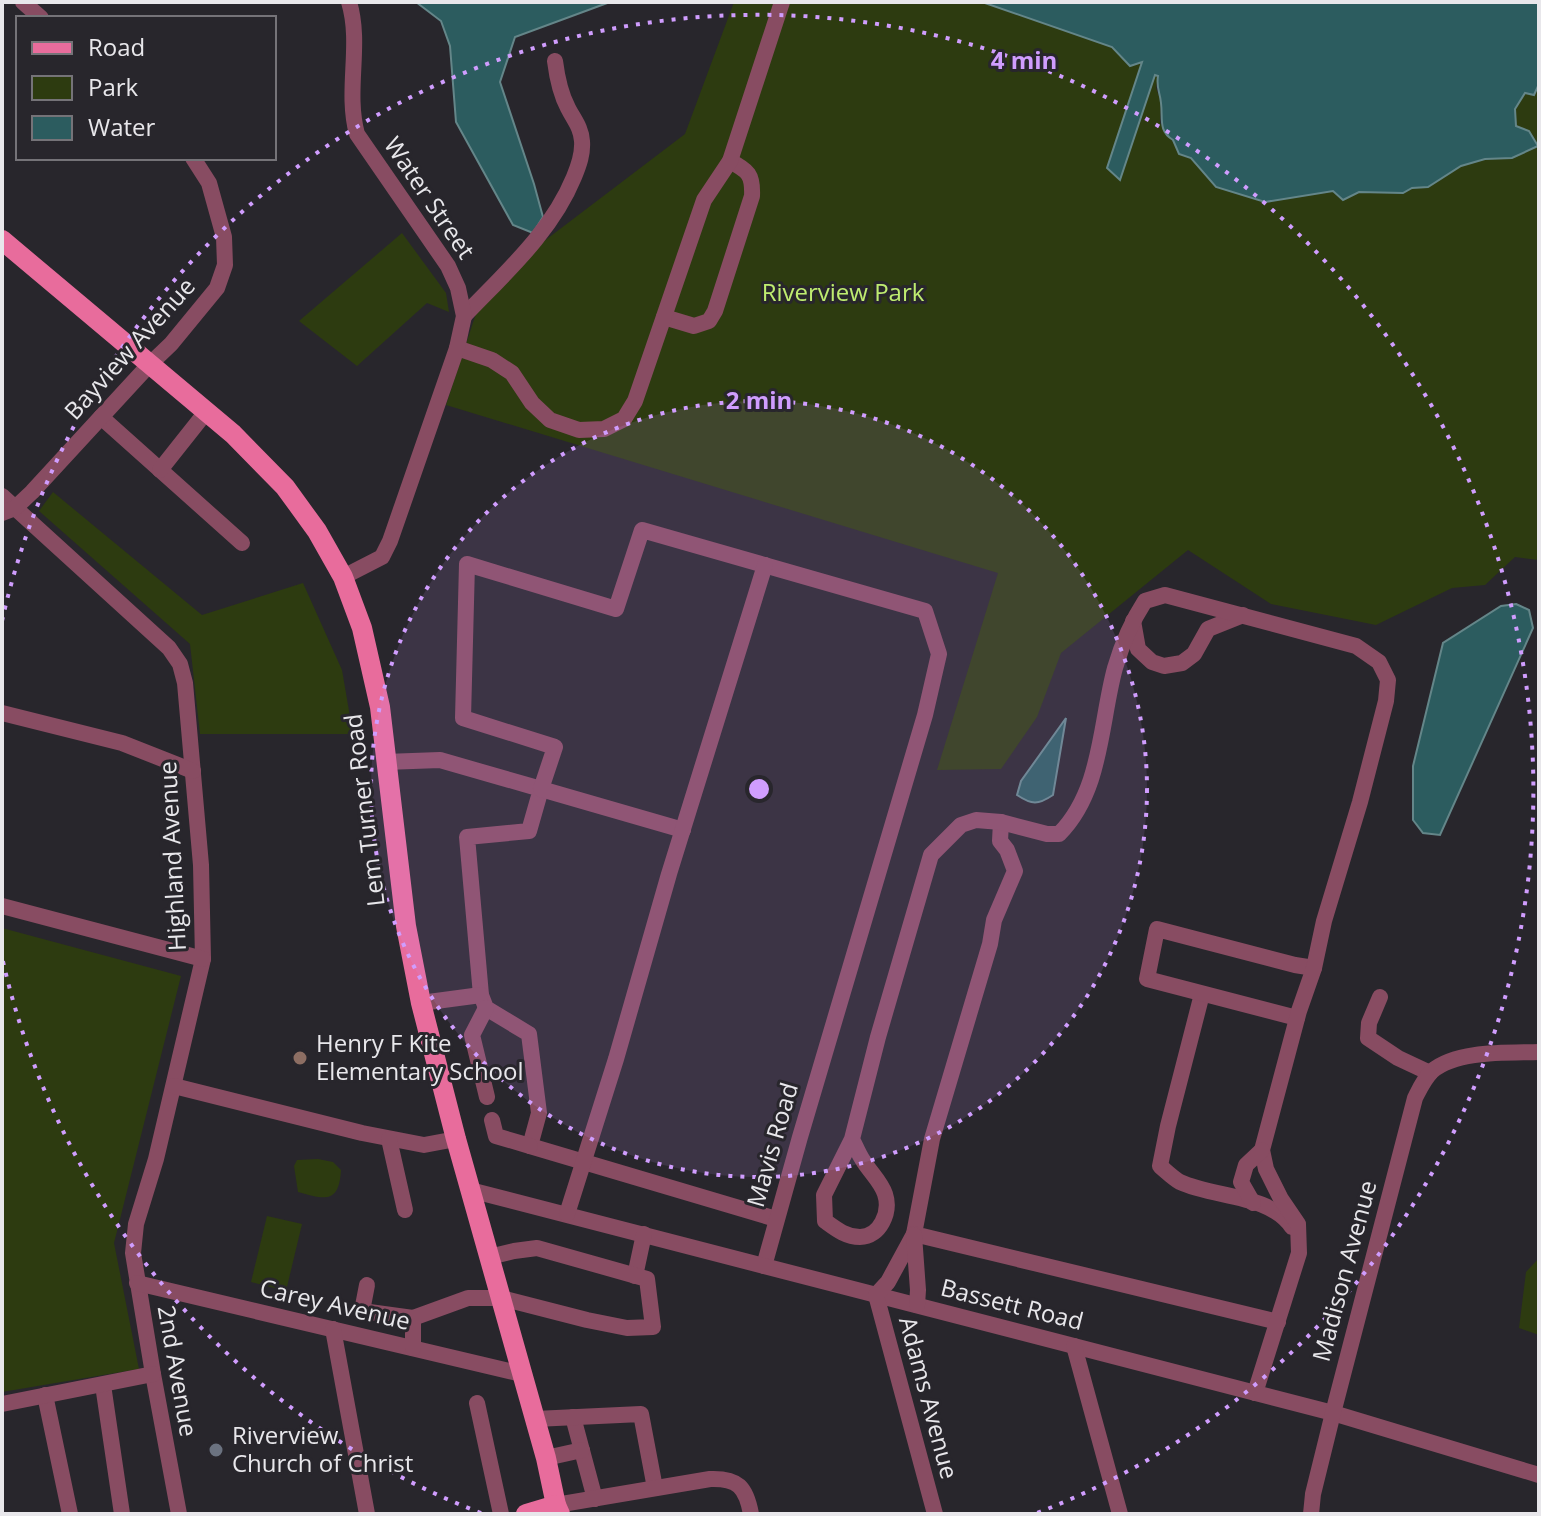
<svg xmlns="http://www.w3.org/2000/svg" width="1541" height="1516" font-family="'Open Sans',sans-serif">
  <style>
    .green { fill: #2d3b10 }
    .water { fill: #2c5c5f; stroke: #648689; stroke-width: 2 }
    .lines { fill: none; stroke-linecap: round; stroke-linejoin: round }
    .minor { stroke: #884c62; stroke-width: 16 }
    .major { stroke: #e86c9c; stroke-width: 20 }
    .ring { fill: none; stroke: #d09dfe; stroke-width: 4; stroke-dasharray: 4 8 }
    .education-dot { fill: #8d6e63; stroke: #28262c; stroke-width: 3 }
    .worship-dot { fill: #6b7280; stroke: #28262c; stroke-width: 3 }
    .labels { text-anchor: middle; stroke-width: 6; stroke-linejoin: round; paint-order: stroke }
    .street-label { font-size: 24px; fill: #e8e7eb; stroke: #28262c }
    .park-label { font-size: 24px; fill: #bfec70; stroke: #28262c }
    .poi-label { font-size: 24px; fill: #e8e7eb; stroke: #28262c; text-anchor: start }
    .centre { fill: #d09dfe; stroke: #28262c; stroke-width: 4 }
    .ring-label { font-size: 24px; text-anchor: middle; font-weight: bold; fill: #d09dfe; stroke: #28262c; stroke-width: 6; stroke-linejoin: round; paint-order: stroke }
  </style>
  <rect width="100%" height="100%" fill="#28262c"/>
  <!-- green -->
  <g class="green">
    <path d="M734 2H982L1112 47 1130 66 1142 62 1108 168 1120 179 1154 74 1158 76 1156 88 1161 102 1160 123 1173 140 1179 154 1191 158 1217 187 1265 202 1334 191 1343 200 1359 192 1403 193 1412 188 1428 187 1461 166 1484 159 1512 158 1516 126 1515 109 1525 93 1539 84V560L1515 557 1485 585 1452 588 1376 625 1271 604 1188 550 1061 653 1037 717 1001 769 937 770 998 573 446 405 485 286 685 134Z"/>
    <path d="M402 233 446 293 449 312 427 303 357 366 299 321Z"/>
    <path d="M53 492 202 615 303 583 342 670 353 734H200L190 644 39 511Z"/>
    <path d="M2 928 181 976 114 1243 139 1369 2 1392Z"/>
    <path d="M318 1159 333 1162 341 1170C339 1205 324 1199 298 1192L294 1166 297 1160Z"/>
    <path d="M267 1216 302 1224 286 1291 251 1282Z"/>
    <path d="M1539 1258V1335L1519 1328 1526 1272Z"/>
  </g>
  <!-- water -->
  <g class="water">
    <path d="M416 2H610L515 37 500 82 534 184 543 217 533 233 513 225 456 122 450 46 441 21Z"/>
    <path d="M982 2H1539V84L1534 95 1525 93 1515 109 1516 126 1529 131 1538 146 1512 158 1485 159 1461 166 1428 187 1412 188 1403 193 1359 192 1343 200 1333 191 1265 202 1216 187 1191 158 1179 154 1173 140C1158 131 1163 119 1161 103 1160 92 1156 88 1158 76L1155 75 1120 180 1107 168 1142 62 1130 66 1112 47Z"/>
    <path d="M1516 604 1529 610 1533 628 1440 835 1423 833 1413 820V766L1443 643 1501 606Z"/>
    <path d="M1066 718 1053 795C1038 805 1032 805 1017 795L1021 781Z"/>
  </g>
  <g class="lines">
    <!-- minor -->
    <g class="minor">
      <path d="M23 2 41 18"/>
      <path d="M464 316C505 273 551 233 574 177 579 165 583 154 582 141 581 127 574 120 568 108 560 93 557 77 555 61"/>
      <path d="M664 317 694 326 709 321 715 311 752 196C753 174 748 171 730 161"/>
      <path d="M457 348 492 360 512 373 532 403 550 420 579 430 604 429 624 419 635 401 704 200 730 161 782 2"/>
      <path d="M101 417 242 543"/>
      <path d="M160 470 206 412"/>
      <path d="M2 496 169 648 180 664 185 683 201 865 203 959 156 1159 136 1224 133 1253 153 1374 179 1514"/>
      <path d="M2 513 15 508 32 492 149 365 171 344 217 288 225 265 224 237 209 183 193 158"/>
      <path d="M343 577 382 557 390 541 457 348 464 316 458 288 448 266 357 134C345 90 362 45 349 2"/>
      <path d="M1133 621 1138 649 1152 662 1164 666 1182 663 1194 654 1208 629 1243 615"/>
      <path d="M2 713 122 743 193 771"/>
      <path d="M385 762 440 760 541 789 529 831 467 837 481 995 486 1008 529 1034 539 1113 530 1146 776 1219"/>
      <path d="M1001 822 1000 841 1007 850 1015 871 994 920 990 944 932 1139 914 1234 1278 1322"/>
      <path d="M683 830 541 789 555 747 463 718 467 564 616 609 642 530 925 611 939 654 925 715 800 1137 764 1266"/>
      <path d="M2 906 203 959"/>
      <path d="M1202 994 1168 1126 1160 1166C1166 1171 1173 1178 1180 1182 1214 1198 1270 1194 1292 1227"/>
      <path d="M1380 997 1369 1023 1368 1038 1398 1058 1430 1073"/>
      <path d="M421 1003 481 995"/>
      <path d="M486 1008 472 1035 487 1097"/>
      <path d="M1297 1018 1147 979 1157 929 1295 965 1314 968"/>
      <path d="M174 1086 362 1133 424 1145 456 1139"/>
      <path d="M492 1120 496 1136 530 1146"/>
      <path d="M389 1139 405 1210"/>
      <path d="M852 1139C856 1147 859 1155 864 1162 871 1173 881 1182 885 1194 891 1212 880 1237 860 1237 846 1237 836 1229 825 1221L824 1195 852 1139 878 1037 931 855 961 825 976 820 1001 822 1047 834H1059C1102 791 1100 723 1115 668 1122 644 1132 621 1145 601L1165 595 1356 646 1379 662 1388 680 1386 701 1360 802 1324 921 1314 968 1299 1011 1262 1150 1266 1169 1281 1199 1298 1224 1299 1253 1255 1393"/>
      <path d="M470 1190 1333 1413 1539 1475"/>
      <path d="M1253 1203 1241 1182 1246 1165 1262 1150"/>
      <path d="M567 1214 616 1059 669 874 765 565"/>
      <path d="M914 1234 888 1282 876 1295 935 1514"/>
      <path d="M914 1235 918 1290 917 1305"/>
      <path d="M635 1276 644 1234"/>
      <path d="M137 1283 522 1374"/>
      <path d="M367 1285 362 1311 413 1318"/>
      <path d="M333 1329 367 1514"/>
      <path d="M1074 1346 1120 1514"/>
      <path d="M413 1348V1318L468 1298H501L587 1320 627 1328 653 1327 647 1279 537 1248 514 1251 489 1257"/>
      <path d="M103 1385 122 1514"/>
      <path d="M45 1395 70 1514"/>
      <path d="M477 1403 501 1514"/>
      <path d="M2 1404 153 1374"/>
      <path d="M573 1417 595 1499"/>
      <path d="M535 1419 641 1414 655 1488"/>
      <path d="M546 1458 582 1450"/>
      <path d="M556 1505 710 1479C738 1478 746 1487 751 1514"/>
      <path d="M1311 1514 1313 1494 1333 1413 1415 1098C1420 1088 1424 1079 1432 1071 1457 1050 1507 1053 1539 1052"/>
    </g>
    <!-- major -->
    <g class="major">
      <path d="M2 240 233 434 285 487 317 531 343 577 362 628 380 707 406 926 421 1003 456 1139 546 1458 556 1505 560 1514"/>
      <path d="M526 1514 556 1505"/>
    </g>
  </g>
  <!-- distance rings -->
  <circle cx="759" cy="789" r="388" fill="#d09dfe" fill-opacity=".12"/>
  <g class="ring">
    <circle cx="759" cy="789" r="388"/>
    <path d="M481 1513A775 775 0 0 1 2 957M2 621A775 775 0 1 1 1037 1513"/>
  </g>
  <!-- markers -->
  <circle class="education-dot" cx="300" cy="1058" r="8"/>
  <circle class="worship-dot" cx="216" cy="1450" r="8"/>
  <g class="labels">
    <!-- street labels -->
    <g class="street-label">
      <text transform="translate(429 198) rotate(56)" y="8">Water Street</text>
      <text transform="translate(130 349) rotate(-48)" y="8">Bayview Avenue</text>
      <text transform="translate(365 810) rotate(-97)" y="8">Lem Turner Road</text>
      <text transform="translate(173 856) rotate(-93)" y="8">Highland Avenue</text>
      <text transform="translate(773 1145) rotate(-74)" y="8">Mavis Road</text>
      <text transform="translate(1345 1271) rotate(-75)" y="8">Madison Avenue</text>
      <text transform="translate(335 1305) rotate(13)" y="8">Carey Avenue</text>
      <text transform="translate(1012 1305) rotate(14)" y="8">Bassett Road</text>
      <text transform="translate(177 1371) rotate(80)" y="8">2nd Avenue</text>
      <text transform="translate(928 1398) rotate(75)" y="8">Adams Avenue</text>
    </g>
    <!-- park labels -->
    <g class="park-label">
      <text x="843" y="301">Riverview Park</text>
    </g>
    <!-- poi labels -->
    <g class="poi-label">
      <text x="316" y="1052">Henry F Kite<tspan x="316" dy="28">Elementary School</tspan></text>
      <text x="232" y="1444">Riverview<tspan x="232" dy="28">Church of Christ</tspan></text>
    </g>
  </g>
  <circle cx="759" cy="789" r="12" class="centre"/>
  <g class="ring-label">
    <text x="1024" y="69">4 min</text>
    <text x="759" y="409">2 min</text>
  </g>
  <!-- border -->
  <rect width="1541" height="1516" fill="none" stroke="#e8e7eb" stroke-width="8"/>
  <!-- legend -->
  <rect x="16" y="16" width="260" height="144" fill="#28262c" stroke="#757378" stroke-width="2"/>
  <rect x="32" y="42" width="40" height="12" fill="#e86c9c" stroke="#757378" stroke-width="2"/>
  <text x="88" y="56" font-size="24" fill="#e8e7eb">Road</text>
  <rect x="32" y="76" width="40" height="24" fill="#2d3b10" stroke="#757378" stroke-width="2"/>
  <text x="88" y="96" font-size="24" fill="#e8e7eb">Park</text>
  <rect x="32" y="116" width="40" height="24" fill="#2c5c5f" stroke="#757378" stroke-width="2"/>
  <text x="88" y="136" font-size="24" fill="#e8e7eb">Water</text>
</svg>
